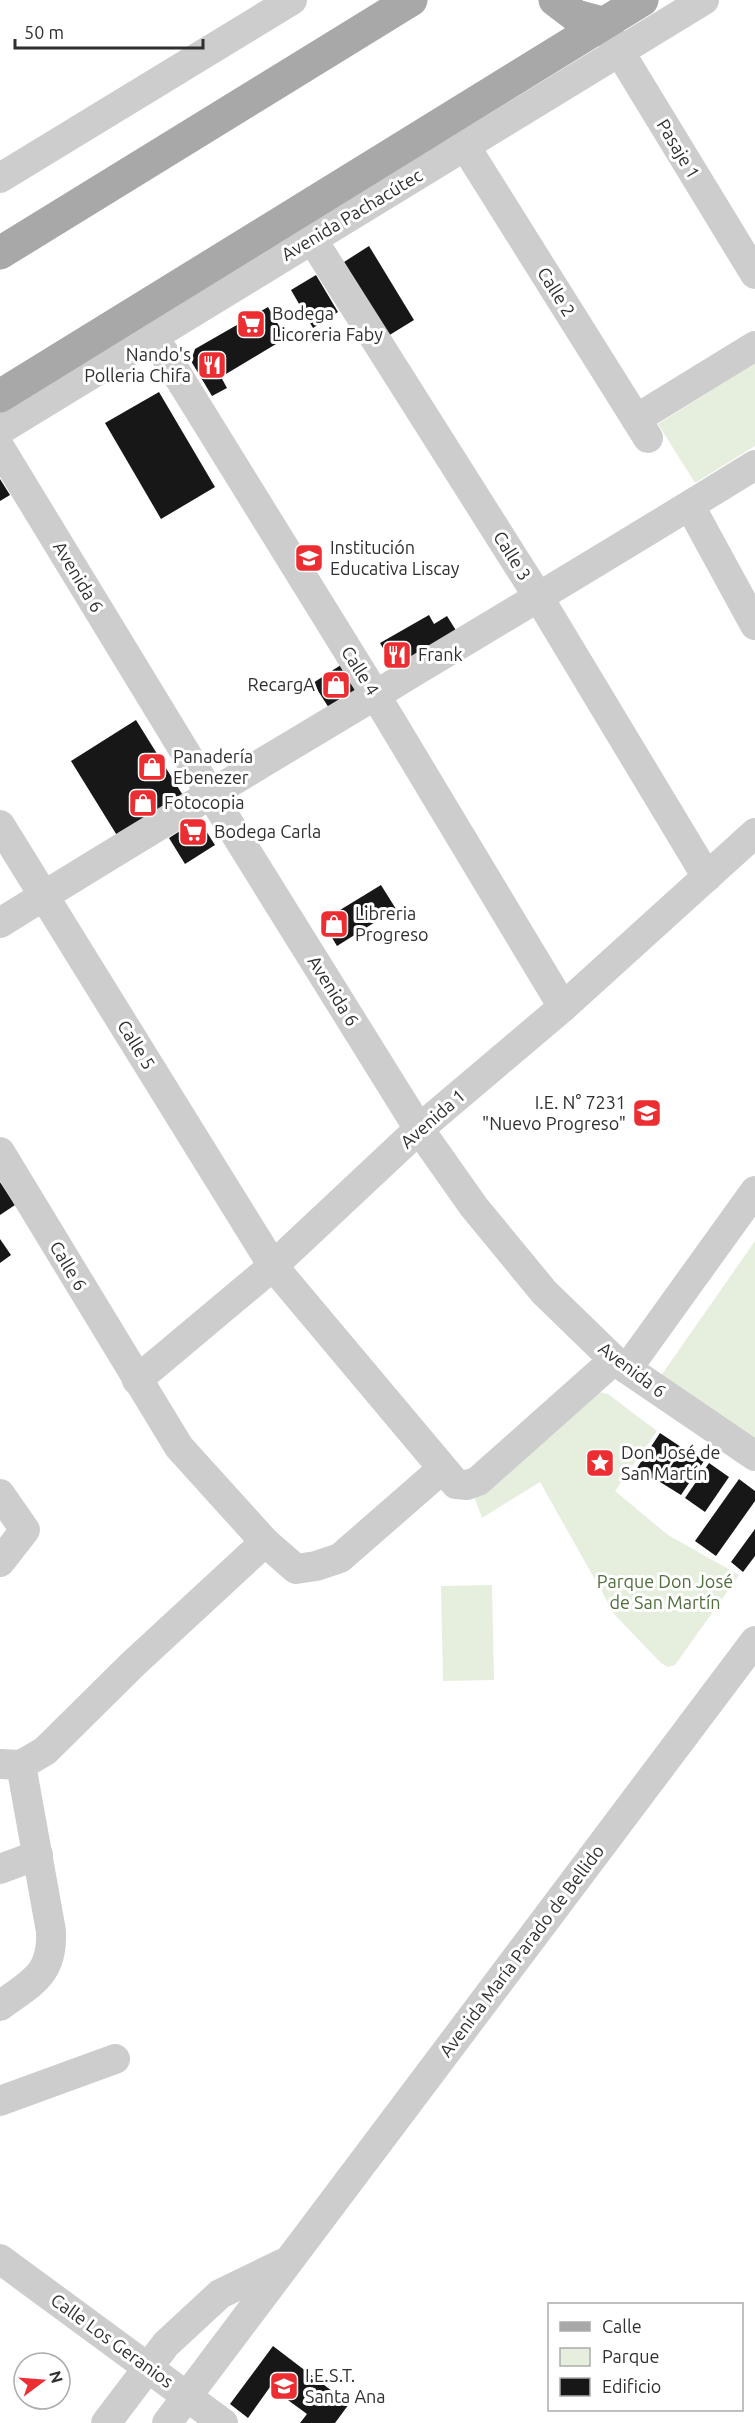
<svg xmlns="http://www.w3.org/2000/svg" width="755" height="2423" font-family="Ubuntu,sans-serif">
  <style>
    .green { fill: #e6eede }
    .building { fill: #171717 }
    .lines { fill: none; stroke-linecap: round; stroke-linejoin: round }
    .minor { stroke: #cdcdcd; stroke-width: 30 }
    .major { stroke: #a8a8a8; stroke-width: 33 }
    .labels { text-anchor: middle; stroke-width: 6; stroke-linejoin: round; paint-order: stroke }
    .street-label { font-size: 18px; fill: #303030; stroke: #fff }
    .poi-label { font-size: 18px; fill: #303030; stroke: #fff; text-anchor: start }
    .park-label { font-size: 18px; fill: #506e3b; stroke: #fff }
  </style>
  <rect width="100%" height="100%" fill="#fff"/>
  <!-- green -->
  <g class="green">
    <path d="M755 363V446L695 483 658 424Z"/>
    <path d="M755 1241V1446L658 1380Z"/>
    <path d="M599 1392 608 1394 657 1431 615 1491 668 1535 739 1575 675 1665 668 1667 661 1663 615 1615 540 1482 482 1518 475 1499 477 1492Z"/>
    <path d="M492 1585 494 1680 443 1681 441 1586Z"/>
  </g>
  <!-- building -->
  <g class="building">
    <path d="M369 246 414 320 388 336 344 262Z"/>
    <path d="M316 275 338 312 313 328 291 290Z"/>
    <path d="M268 307 286 338 221 377 227 388 212 396 191 361 195 349Z"/>
    <path d="M159 392 215 487 161 519 105 423Z"/>
    <path d="M0 479 10 495 0 501Z"/>
    <path d="M429 615 434 624 447 616 457 632 395 669 380 643Z"/>
    <path d="M344 663 360 688 329 708 313 683Z"/>
    <path d="M136 720 184 797 118 837 71 761Z"/>
    <path d="M194 822 201 823 215 845 185 864 169 838Z"/>
    <path d="M381 885 396 909 337 946 322 921Z"/>
    <path d="M0 1182 15 1205 0 1215Z"/>
    <path d="M0 1239 11 1255 0 1263Z"/>
    <path d="M660 1433 681 1447 657 1482 637 1468Z"/>
    <path d="M684 1447 704 1461 681 1495 660 1482Z"/>
    <path d="M709 1463 729 1477 705 1512 685 1498Z"/>
    <path d="M739 1479 755 1491V1501L716 1556 695 1541Z"/>
    <path d="M755 1529V1556L743 1572 731 1562Z"/>
    <path d="M273 2346 349 2404 335 2423H300L307 2414 270 2387 248 2418 230 2404Z"/>
  </g>
  <g class="lines">
    <!-- minor -->
    <g class="minor">
      <path d="M610 36 755 274"/>
      <path d="M465 146 648 438"/>
      <path d="M0 178 292 0"/>
      <path d="M312 239 539 598 707 877"/>
      <path d="M154 337 376 696 563 1007"/>
      <path d="M636 419 755 346"/>
      <path d="M0 430 704 0"/>
      <path d="M0 448 210 793 419 1129 474 1207 544 1292 614 1360 755 1456"/>
      <path d="M690 506 755 625"/>
      <path d="M0 825 273 1266 456 1484 467 1485 478 1481 614 1360"/>
      <path d="M0 923C250 767 505 620 755 465"/>
      <path d="M0 1152 179 1447 265 1542 296 1569 316 1566 340 1558 442 1469"/>
      <path d="M627 1369 755 1191"/>
      <path d="M137 1380 273 1266 419 1129 563 1007 755 833"/>
      <path d="M0 1494 25 1530 0 1562"/>
      <path d="M0 1764 21 1765 45 1751 133 1664 265 1542"/>
      <path d="M0 1869 38 1855"/>
      <path d="M0 2006C32 1982 53 1975 51 1931L21 1765"/>
      <path d="M0 2101 115 2059"/>
      <path d="M0 2259 223 2423"/>
      <path d="M106 2423 166 2344 220 2294 284 2263"/>
      <path d="M167 2423 755 1641"/>
    </g>
    <!-- major -->
    <g class="major">
      <path d="M555 0 576 16 602 23"/>
      <path d="M0 253 411 0"/>
      <path d="M0 396 642 0"/>
    </g>
  </g>
  <!-- icons -->
  <defs>
    <g id="supermarket-square" transform="scale(1.5)"><rect x="-9" y="-9" width="18" height="18" rx="4" fill="#ec2e32" stroke="#fff"/><path d="M-6-5.5h2.5l.6 2H6L4.5 2H-2.5L-4.4-4H-6ZM-1.5 3.2a1.3 1.3 0 1 0 .1 0ZM3 3.2a1.3 1.3 0 1 0 .1 0Z" fill="#fff"/></g>
    <g id="restaurant-square" transform="scale(1.5)"><rect x="-9" y="-9" width="18" height="18" rx="4" fill="#ec2e32" stroke="#fff"/><path d="M-5-6h1v4h1v-4h1v4h1v-4h1v5L-1.5 .5V6h-2V.5L-5-1ZM5-6V6H3V1.5H1.5Q1.5-4 5-6Z" fill="#fff"/></g>
    <g id="school-square" transform="scale(1.5)"><rect x="-9" y="-9" width="18" height="18" rx="4" fill="#ec2e32" stroke="#fff"/><path d="M0-5L7-2L0 1L-7-2ZM-4 1L0 2.5L4 1V4Q0 6-4 4Z" fill="#fff"/></g>
    <g id="shop-square" transform="scale(1.5)"><rect x="-9" y="-9" width="18" height="18" rx="4" fill="#ec2e32" stroke="#fff"/><path d="M-5-2.5h2.3a2.7 3.5 0 0 1 5.4 0H5L5.5 6h-11ZM-1.5-2.5h3a1.5 2.3 0 0 0-3 0Z" fill="#fff"/></g>
    <g id="sight-square" transform="scale(1.5)"><rect x="-9" y="-9" width="18" height="18" rx="4" fill="#ec2e32" stroke="#fff"/><path d="M0-6L1.8-2.2L6-1.7L2.9 1.2L3.7 5.4L0 3.3L-3.7 5.4L-2.9 1.2L-6-1.7L-1.8-2.2Z" fill="#fff"/></g>
    <g id="university-square" transform="scale(1.5)"><rect x="-9" y="-9" width="18" height="18" rx="4" fill="#ec2e32" stroke="#fff"/><path d="M0-5L7-2L0 1L-7-2ZM-4 1L0 2.5L4 1V4Q0 6-4 4Z" fill="#fff"/></g>
  </defs>
  <g fill-rule="evenodd">
    <use href="#supermarket-square" x="251" y="324"/>
    <use href="#restaurant-square" x="212" y="365"/>
    <use href="#school-square" x="309" y="558"/>
    <use href="#restaurant-square" x="397" y="655"/>
    <use href="#shop-square" x="336" y="685"/>
    <use href="#shop-square" x="152" y="767"/>
    <use href="#shop-square" x="143" y="803"/>
    <use href="#supermarket-square" x="193" y="832"/>
    <use href="#shop-square" x="334" y="924"/>
    <use href="#school-square" x="647" y="1113"/>
    <use href="#sight-square" x="600" y="1463"/>
    <use href="#university-square" x="284" y="2386"/>
  </g>
  <g class="labels">
    <!-- street labels -->
    <g class="street-label">
      <text transform="translate(678 149) rotate(59)" y="6">Pasaje 1</text>
      <text transform="translate(352 215) rotate(-31)" y="6">Avenida Pachacútec</text>
      <text transform="translate(556 292) rotate(58)" y="6">Calle 2</text>
      <text transform="translate(512 556) rotate(58)" y="6">Calle 3</text>
      <text transform="translate(78 577) rotate(59)" y="6">Avenida 6</text>
      <text transform="translate(360 671) rotate(58)" y="6">Calle 4</text>
      <text transform="translate(333 991) rotate(58)" y="6">Avenida 6</text>
      <text transform="translate(136 1045) rotate(58)" y="6">Calle 5</text>
      <text transform="translate(433 1119) rotate(-41)" y="6">Avenida 1</text>
      <text transform="translate(68 1266) rotate(59)" y="6">Calle 6</text>
      <text transform="translate(632 1370) rotate(37)" y="6">Avenida 6</text>
      <text transform="translate(522 1951) rotate(-53)" y="6">Avenida María Parado de Bellido</text>
      <text transform="translate(112 2341) rotate(36)" y="6">Calle Los Geranios</text>
    </g>
    <!-- poi labels -->
    <g class="poi-label">
      <text x="272" y="320">Bodega<tspan x="272" dy="21">Licoreria Faby</tspan></text>
      <text x="191" y="361" text-anchor="end">Nando's<tspan x="191" dy="21">Polleria Chifa</tspan></text>
      <text x="330" y="554">Institución<tspan x="330" dy="21">Educativa Liscay</tspan></text>
      <text x="418" y="661">Frank</text>
      <text x="315" y="691" text-anchor="end">RecargA</text>
      <text x="173" y="763">Panadería<tspan x="173" dy="21">Ebenezer</tspan></text>
      <text x="164" y="809">Fotocopia</text>
      <text x="214" y="838">Bodega Carla</text>
      <text x="355" y="920">Libreria<tspan x="355" dy="21">Progreso</tspan></text>
      <text x="626" y="1109" text-anchor="end">I.E. N° 7231<tspan x="626" dy="21">"Nuevo Progreso"</tspan></text>
      <text x="621" y="1459">Don José de<tspan x="621" dy="21">San Martín</tspan></text>
      <text x="305" y="2382">I.E.S.T.<tspan x="305" dy="21">Santa Ana</tspan></text>
    </g>
    <!-- park labels -->
    <g class="park-label">
      <text x="665" y="1588">Parque Don José<tspan x="665" dy="21">de San Martín</tspan></text>
    </g>
  </g>
  <!-- legend -->
  <rect x="548" y="2303" width="195" height="108" fill="#ffffff" stroke="#acacac" stroke-width="1.5"/>
  <rect x="560" y="2322" width="30" height="9" fill="#a8a8a8" stroke="#acacac" stroke-width="1.5"/>
  <text x="602" y="2333" font-size="18" fill="#303030">Calle</text>
  <rect x="560" y="2348" width="30" height="18" fill="#e6eede" stroke="#acacac" stroke-width="1.5"/>
  <text x="602" y="2363" font-size="18" fill="#303030">Parque</text>
  <rect x="560" y="2378" width="30" height="18" fill="#171717" stroke="#acacac" stroke-width="1.5"/>
  <text x="602" y="2393" font-size="18" fill="#303030">Edificio</text>
  <!-- north arrow -->
  <g transform="translate(42 2381) rotate(74)"><circle r="28" fill="#ffffff" stroke="#acacac" stroke-width="1.5"/>
  <path d="M0-4.5L10 22L0 15L-10 22Z" fill="#ec2e32"/>
  <text y="-9" font-size="16" font-weight="bold" text-anchor="middle" fill="#303030">N</text>
  </g>
  <!-- scale -->
  <path d="M15 39v9h188v-9" fill="none" stroke="#303030" stroke-width="3"/>
  <text x="24" y="39" font-size="18" fill="#303030" stroke="#ffffff" stroke-width="4.5" paint-order="stroke">50 m</text>
</svg>
